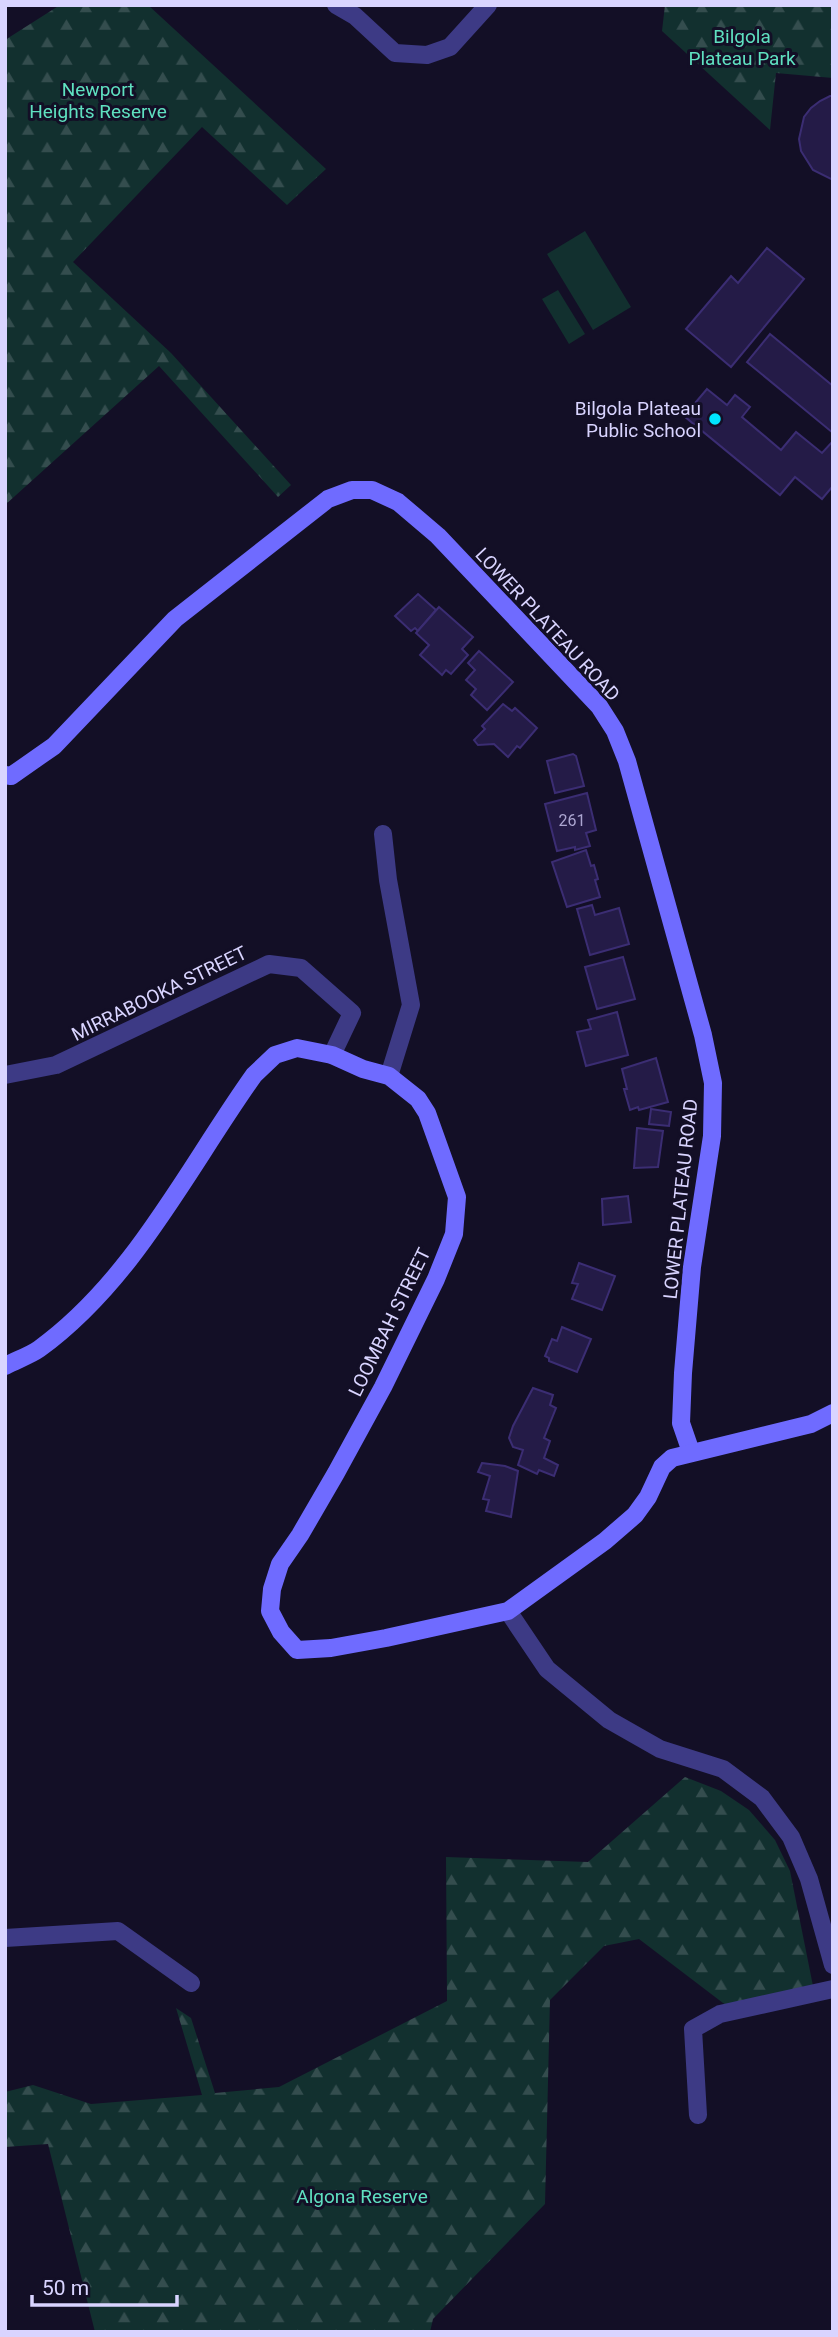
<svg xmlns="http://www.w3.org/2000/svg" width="838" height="2337" font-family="Roboto,sans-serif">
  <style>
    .forest { fill: url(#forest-firs) }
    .green { fill: #12302f }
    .building { fill: #241b47; stroke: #3b2d73; stroke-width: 2 }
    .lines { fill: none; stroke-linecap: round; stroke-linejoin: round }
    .street { stroke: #3d3a85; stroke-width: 18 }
    .secondary { stroke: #6f6bff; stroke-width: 18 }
    .poi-dot { fill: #00e5ff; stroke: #130f26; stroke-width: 2.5 }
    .labels { text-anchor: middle; stroke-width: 6; stroke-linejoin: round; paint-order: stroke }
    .number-label { font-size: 16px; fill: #aca6d1 }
    .park-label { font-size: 19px; fill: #5fe0c0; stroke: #130f26 }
    .poi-label { font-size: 19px; fill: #d9d4ff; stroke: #130f26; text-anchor: end }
    .street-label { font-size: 19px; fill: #d9d4ff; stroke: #130f26 }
  </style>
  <defs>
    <pattern id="forest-firs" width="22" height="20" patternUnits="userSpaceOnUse" patternTransform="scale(1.75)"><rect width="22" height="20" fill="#12302f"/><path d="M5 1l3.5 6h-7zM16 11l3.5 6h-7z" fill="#344d4e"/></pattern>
  </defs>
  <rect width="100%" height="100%" fill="#130f26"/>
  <!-- forest -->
  <g class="forest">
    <path d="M60 5H148L326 169 287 205 202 127 73 262 171 353 291 485 278 497 159 366 5 505V40Z"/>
    <path d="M665 5H833V78L776 73 770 130 662 31Z"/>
    <path d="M685 1777 721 1791 749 1810 775 1840 790 1871 813 1986 743 2015 723 2003 639 1939 604 1946 550 2000 545 2204 433 2319 430 2332H95L48 2144 5 2147V2092L33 2085 91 2104 202 2095 176 2008 191 2018 215 2093 279 2087 447 2001 446 1857 588 1862Z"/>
  </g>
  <!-- green -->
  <g class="green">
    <path d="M585 231 631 307 593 330 547 254Z"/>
    <path d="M558 290 585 334 569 344 542 299Z"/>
  </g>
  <!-- building -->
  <g class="building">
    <path d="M830 96H833V180L813 170 801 151 799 139 804 117 811 108 820 101Z"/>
    <path d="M767 248 804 279 731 367 686 329 731 276 738 283Z"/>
    <path d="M770 334 833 386V433L747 362Z"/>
    <path d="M707 389 727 405 735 395 750 407 742 417 781 450 796 432 822 453 833 441V486L822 499 795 477 780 495 684 416Z"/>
    <path d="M418 594 436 610 418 631 415 628 411 631 395 616Z"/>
    <path d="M439 607 473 637 462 649 468 655 451 674 446 670 442 675 420 655 429 645 416 633Z"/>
    <path d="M479 651 513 682 487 710 471 695 476 689 466 680 475 670 468 663Z"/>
    <path d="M503 704 512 711 515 708 537 728 520 748 517 746 508 757 494 744 478 745 474 740 485 729 482 726Z"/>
    <path d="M573 754 576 756 584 786 555 793 547 761Z"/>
    <path d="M587 793 596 830 586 833 590 846 575 850V847L557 851 545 804Z"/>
    <path d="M586 850 591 866 594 865 598 879 595 880 600 897 567 907 552 862Z"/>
    <path d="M592 905 595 915 619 908 629 944 590 955 577 909Z"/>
    <path d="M623 957 635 999 597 1009 585 967Z"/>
    <path d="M617 1012 628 1055 586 1066 577 1032 591 1029 588 1020Z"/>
    <path d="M656 1058 668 1102 639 1110 638 1107 630 1110 624 1089H627L622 1069Z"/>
    <path d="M651 1109 671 1112 669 1126 649 1124Z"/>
    <path d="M637 1128 663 1131 658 1167 634 1168Z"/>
    <path d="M628 1196 631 1222 603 1225 602 1199Z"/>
    <path d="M579 1263 615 1276 602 1310 572 1299 578 1284 572 1283Z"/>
    <path d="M562 1327 591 1339 577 1372 549 1361V1358L545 1356 552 1339 557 1341Z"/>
    <path d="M533 1388 553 1395 550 1405 556 1408 544 1438 550 1441 544 1458 558 1465 554 1476 539 1470 537 1474 518 1465 523 1450 513 1447 509 1438 513 1426Z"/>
    <path d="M482 1463 505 1466 518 1471 511 1517 486 1511 489 1500 483 1499 490 1476 478 1472Z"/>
  </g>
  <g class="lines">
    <!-- street -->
    <g class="street">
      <path d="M336 5 355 16 395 53 427 55 450 47 488 5"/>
      <path d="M383 834 388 880 411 1005 389 1076"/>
      <path d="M5 1075 56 1065 269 964 301 968 352 1013 332 1055"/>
      <path d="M508 1611 547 1669 609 1720 660 1749 723 1769 762 1798 791 1837 809 1879 833 1965"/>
      <path d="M5 1938 118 1931 191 1983"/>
      <path d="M698 2115 693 2029 720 2014 833 1989"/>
    </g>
    <!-- secondary -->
    <g class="secondary">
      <path d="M5 775 11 776 54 746 175 619 328 499 352 490H372L398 502 438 536 599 706 615 731 627 761 703 1035 713 1083 712 1136 692 1267 683 1373 681 1423 691 1452"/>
      <path d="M5 1366C16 1360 29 1356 39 1349 134 1280 187 1169 254 1075L275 1055 297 1048 332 1055 363 1069 389 1076 418 1099 427 1113 457 1197 454 1234 436 1279 383 1387 336 1473 300 1535 280 1564 272 1589 270 1611 281 1632 297 1650 331 1648 386 1638 508 1611 605 1541 635 1515 648 1497 662 1467 672 1458 811 1424 833 1413"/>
    </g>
  </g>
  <!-- markers -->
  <circle class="poi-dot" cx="715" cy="419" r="7"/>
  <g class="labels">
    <!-- number labels -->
    <g class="number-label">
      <text x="572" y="826">261</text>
    </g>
    <!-- park labels -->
    <g class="park-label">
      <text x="742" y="43">Bilgola<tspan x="742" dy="22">Plateau Park</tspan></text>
      <text x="98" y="96">Newport<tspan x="98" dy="22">Heights Reserve</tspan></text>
      <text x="362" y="2203">Algona Reserve</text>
    </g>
    <!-- poi labels -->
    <g class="poi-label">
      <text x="701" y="415">Bilgola Plateau<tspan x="701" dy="22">Public School</tspan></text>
    </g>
    <!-- street labels -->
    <g class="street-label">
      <text transform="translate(548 624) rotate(47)" y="7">LOWER PLATEAU ROAD</text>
      <text transform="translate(159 993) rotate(-26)" y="7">MIRRABOOKA STREET</text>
      <text transform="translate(680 1199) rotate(-84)" y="7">LOWER PLATEAU ROAD</text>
      <text transform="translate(389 1322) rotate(-64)" y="7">LOOMBAH STREET</text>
    </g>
  </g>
  <!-- border -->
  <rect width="838" height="2337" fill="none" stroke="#d9d4ff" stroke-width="14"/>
  <!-- scale -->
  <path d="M32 2295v10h145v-10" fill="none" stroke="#d9d4ff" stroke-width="3.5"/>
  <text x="42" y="2295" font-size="21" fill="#d9d4ff" stroke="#130f26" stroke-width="5" paint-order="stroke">50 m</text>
</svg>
